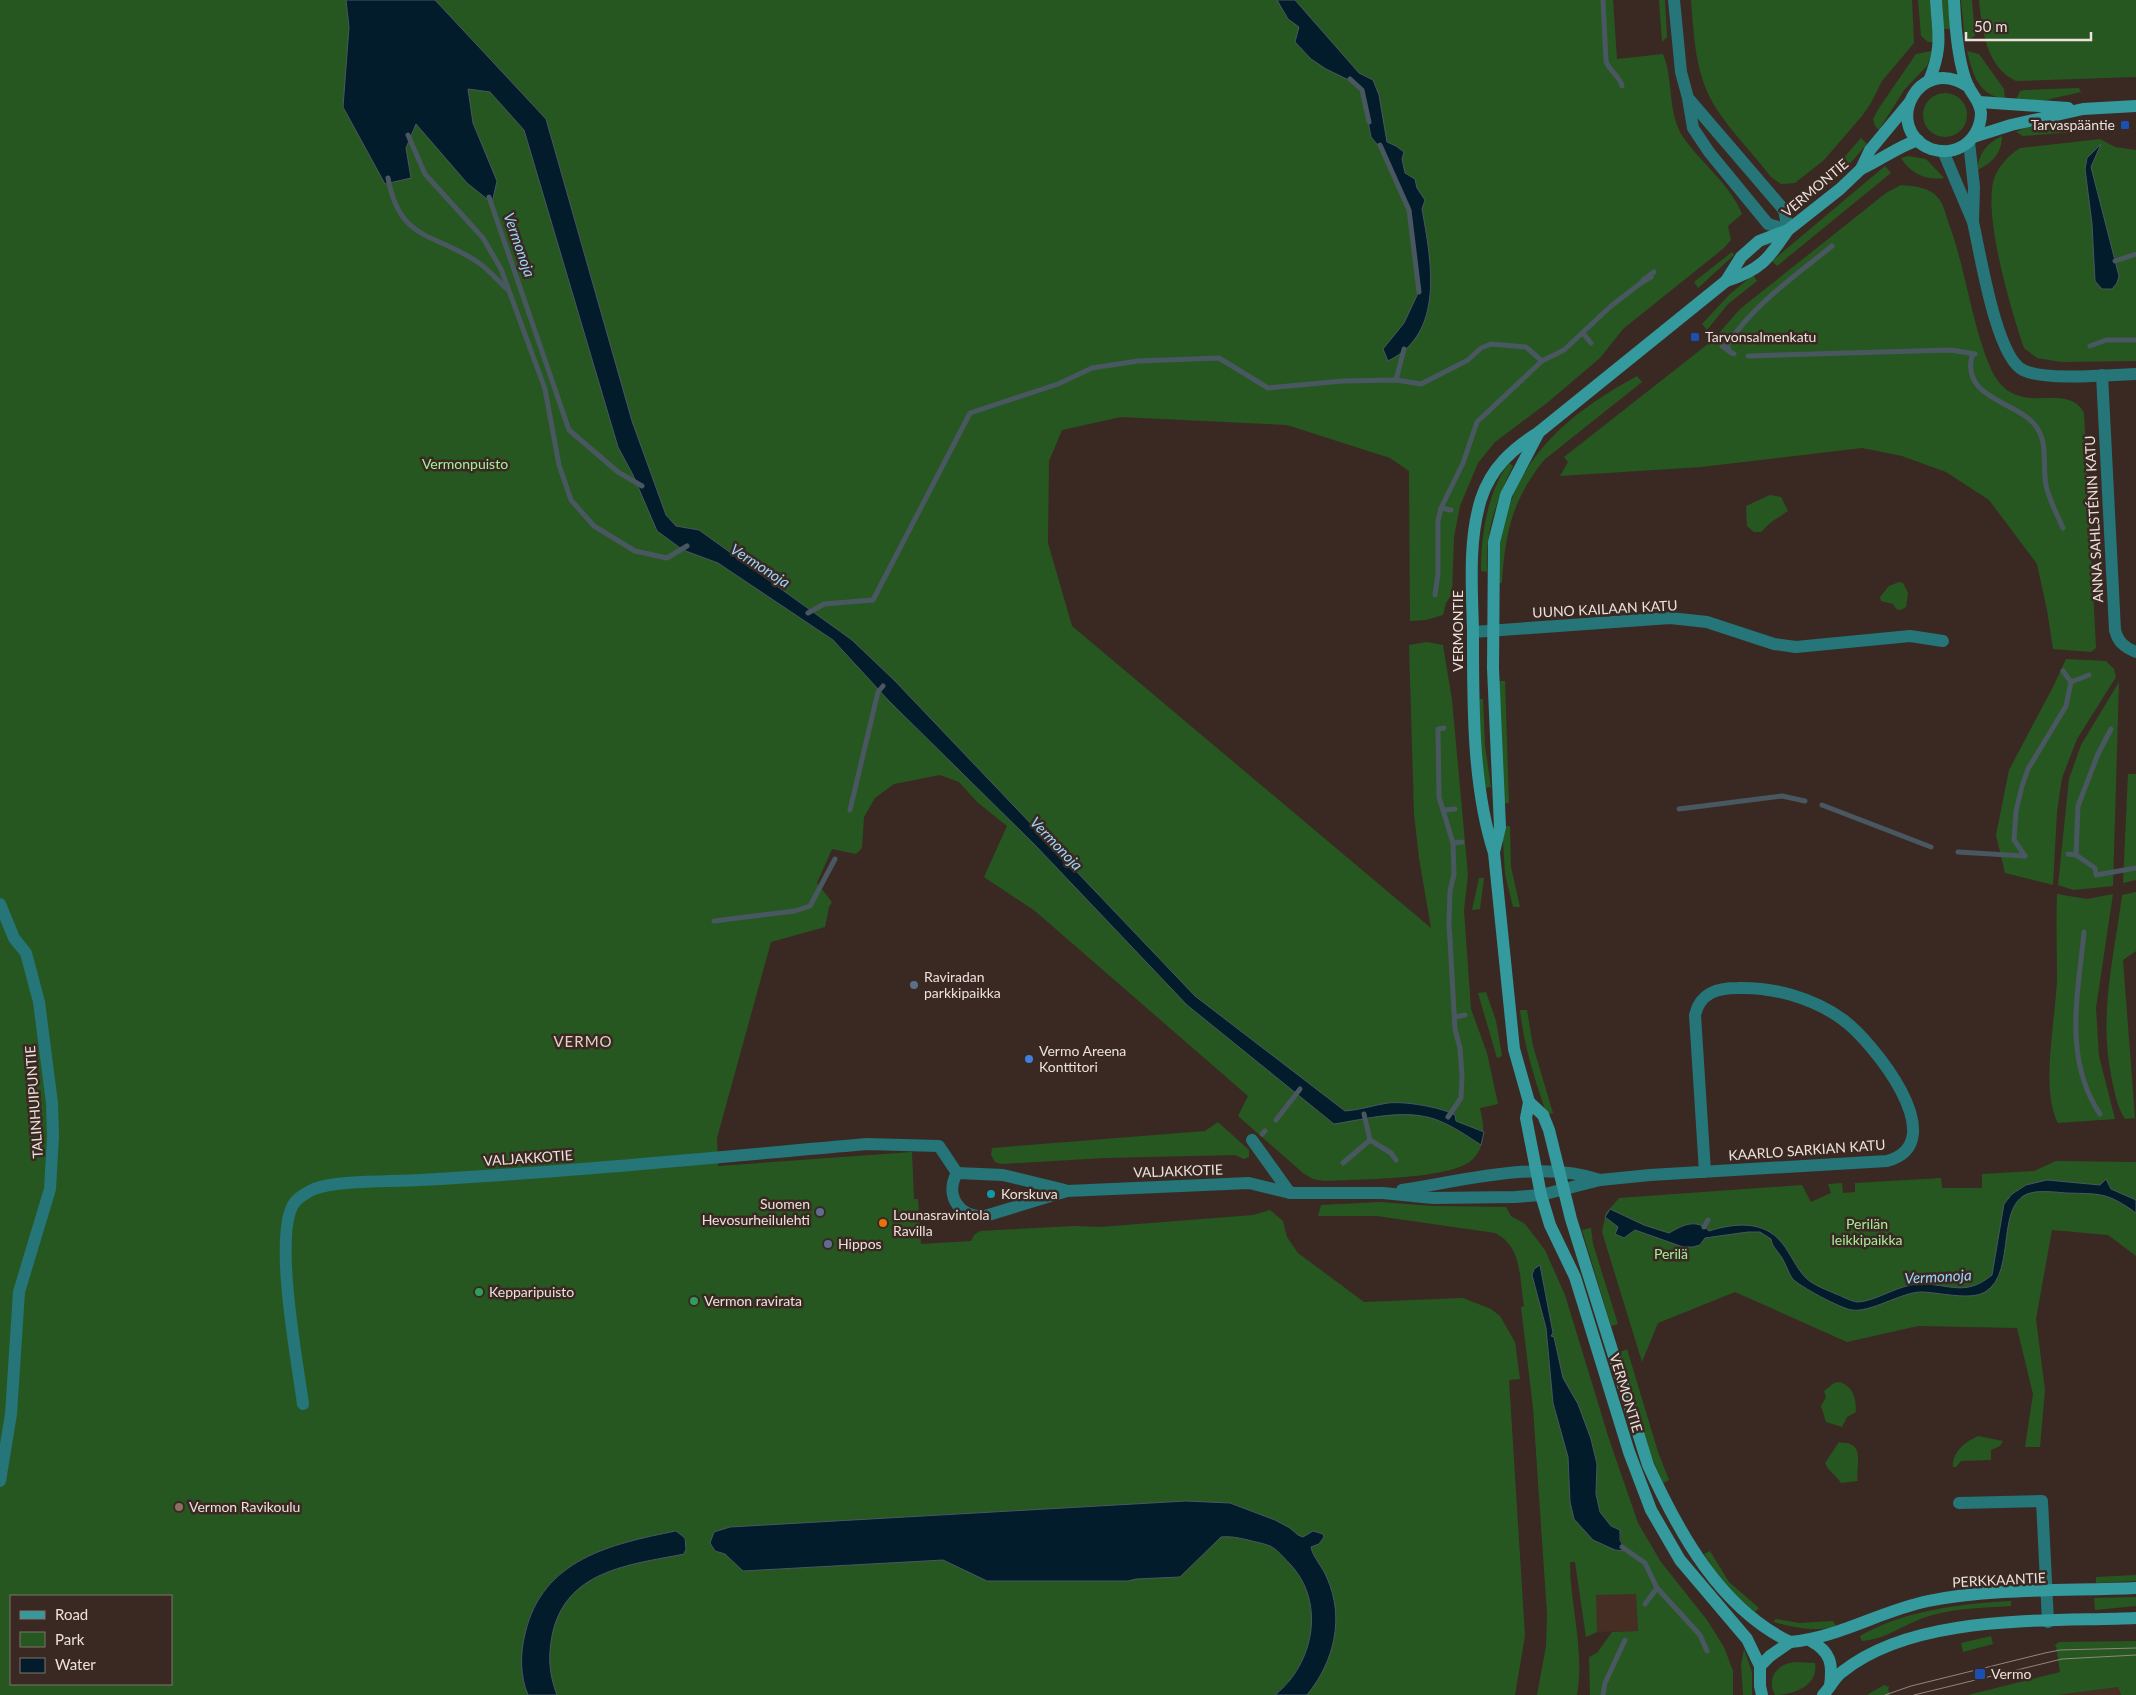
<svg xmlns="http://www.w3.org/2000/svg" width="2136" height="1695" font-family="Lato,sans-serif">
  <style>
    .built { fill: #462e25 }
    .green { fill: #265721; fill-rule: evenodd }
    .water { fill: #031c2b; stroke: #495760 }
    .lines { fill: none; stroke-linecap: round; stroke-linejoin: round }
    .stream { stroke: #495760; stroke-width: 5 }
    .street { stroke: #257579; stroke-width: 12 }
    .secondary { stroke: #349a9e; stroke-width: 12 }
    .tram { stroke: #93857f; stroke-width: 1 }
    .transit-dot { fill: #1a4fb4; stroke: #3a2922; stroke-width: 2 }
    .service-dot { fill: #5c6f8a; stroke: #3a2922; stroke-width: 2 }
    .shop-dot { fill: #3f7fe0; stroke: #3a2922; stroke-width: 2 }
    .culture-dot { fill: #0f9aa8; stroke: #3a2922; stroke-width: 2 }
    .food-dot { fill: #e8710a; stroke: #3a2922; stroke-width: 2 }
    .leisure-dot { fill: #2e9e5b; stroke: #3a2922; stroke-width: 2 }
    .education-dot { fill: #8d6e63; stroke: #3a2922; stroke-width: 2 }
    .labels { text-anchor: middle; stroke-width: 5; stroke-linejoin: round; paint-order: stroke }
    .poi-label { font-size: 14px; fill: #ece1dc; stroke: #3a2922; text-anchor: start }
    .street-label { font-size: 14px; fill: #ece1dc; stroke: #3a2922 }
    .park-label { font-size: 14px; fill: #a4f09a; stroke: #3a2922 }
    .water-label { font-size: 15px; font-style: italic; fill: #9ad5fd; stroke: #3a2922 }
    .neighbourhood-label { font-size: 15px; letter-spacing: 1px; fill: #e6cfc7; stroke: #3a2922 }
  </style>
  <rect width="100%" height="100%" fill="#3a2922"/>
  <!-- built -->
  <g class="built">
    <path d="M1636 1593 1638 1631 1597 1632 1595 1595Z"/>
    <path d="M2118 1687 2121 1695H2057Z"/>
  </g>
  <!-- green -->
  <g class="green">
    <path d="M0 0H1613L1617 59 1663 54C1674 81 1667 112 1683 137 1701 163 1730 184 1742 214L1728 226 1731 240 1724 248 1623 329 1600 358 1547 403 1495 442 1478 463 1460 506 1454 537 1452 594 1446 603 1443 615 1426 620 1410 621 1409 471 1390 458 1287 425 1121 417 1062 430 1049 461 1048 543 1072 626 1431 928 1419 858 1414 814 1409 645 1427 642 1443 645 1452 700 1468 875 1464 910 1471 1009 1487 1053 1498 1104 1480 1108C1484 1125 1487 1145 1473 1159 1453 1180 1356 1179 1325 1181L1313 1179 1303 1173 1238 1116 1248 1096 1035 911 984 877 1007 826 977 802 959 782 940 775 894 784 875 798 864 817 862 848 856 854 832 849 817 883 832 902 829 907 825 927 771 942 717 1138 718 1166 912 1152 914 1199H918L921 1244 971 1241 974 1235 980 1231 1074 1226 1100 1227 1253 1215 1270 1210 1283 1221 1287 1237 1298 1253 1364 1302 1463 1298 1491 1309 1500 1316 1515 1342 1520 1379 1509 1380 1525 1636 1515 1695H0ZM11 1596H171V1684H11Z"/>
    <path d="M1659 0H1665L1667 37 1662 42Z"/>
    <path d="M1691 0H1912L1914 43 1882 81 1871 103 1862 116 1824 160 1795 183 1781 184 1771 177C1753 153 1731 132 1716 108 1695 75 1694 37 1691 0Z"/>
    <path d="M1918 0H1930L1933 42H1928L1921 36Z"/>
    <path d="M1942 0H1948L1951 29H1944Z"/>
    <path d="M1961 0H1972L1975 36 1965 41Z"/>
    <path d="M1979 0H2136V77L2016 81C1986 67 1982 30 1979 0Z"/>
    <path d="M1932 51 1927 66 1904 90 1879 130 1875 126 1873 119 1879 108 1916 54Z"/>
    <path d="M1967 51 1979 54 2004 89 2005 99C1978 95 1973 75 1967 51Z"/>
    <path d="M2079 88 2081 92 2046 100H2016L2020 91 2025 90Z"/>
    <circle cx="1945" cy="115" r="22"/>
    <path d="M2040 125 2089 126V129L2086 131 2023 136 2016 132 2027 127Z"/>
    <path d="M2002 136C2002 153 1992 163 1977 170 1979 153 1987 143 2002 136Z"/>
    <path d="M1861 138 1867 144C1849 164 1829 192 1802 200L1800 192C1825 184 1844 157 1861 138Z"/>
    <path d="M2100 139 2115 147 2136 150V361L2061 362 2037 358 2024 348C2012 313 1981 211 1995 176 1999 166 2010 154 2020 148Z"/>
    <path d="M1908 156 1926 159 1944 178C1926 181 1910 173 1901 158Z"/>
    <path d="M1885 166 1891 173 1777 266 1772 261Z"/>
    <path d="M1901 185C1913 186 1931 187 1939 199 1944 205 1946 216 1949 224 1966 270 1971 321 1990 367 2015 424 2065 378 2084 413L2096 648 2091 652 2053 649 2047 610 2037 564 1989 500 1946 472 1902 456 1862 448 1701 467 1560 476 1568 462 1564 457 1713 340 1740 309 1886 193Z"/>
    <path d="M1732 252 1734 255 1698 288 1694 282Z"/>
    <path d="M1753 275 1757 281 1728 304 1707 330 1702 324 1729 295Z"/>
    <path d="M1637 376 1642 382 1544 460C1512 500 1505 533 1502 583H1499C1499 572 1496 559 1498 548 1513 460 1563 417 1637 376Z"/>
    <path d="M1509 463 1513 466C1496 500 1485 533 1487 572L1481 571C1481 536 1487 492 1509 463Z"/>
    <path d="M1770 495 1781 497 1788 511 1770 523 1761 532H1754L1747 526 1746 506Z"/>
    <path d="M1899 582 1903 583 1908 593 1906 607 1901 610 1896 609 1893 604 1881 601 1880 597 1889 586Z"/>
    <path d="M2066 659 2106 661 2114 669 2116 677 2077 739 2062 778 2057 812 2053 885 2005 873 1996 835 2009 770 2053 687Z"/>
    <path d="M1498 681H1505L1509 803 1502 804Z"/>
    <path d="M2119 682 2113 886 2073 890 2058 885 2069 779 2081 745Z"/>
    <path d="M1477 699H1483L1485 746 1491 787 1483 788Z"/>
    <path d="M2128 774H2136V880L2123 883Z"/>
    <path d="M1502 826H1510L1511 867 1520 907H1513L1505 874Z"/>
    <path d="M1479 878H1484L1480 909 1472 910Z"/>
    <path d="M2136 892V951L2123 960 2135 1118 2125 1119C2117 1107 2115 1094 2112 1080 2098 1015 2114 959 2122 895Z"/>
    <path d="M2057 894 2087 899 2113 894 2096 1008 2099 1056 2115 1119 2058 1123C2040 1090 2056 1017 2057 979 2057 950 2056 922 2057 894Z"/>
    <path d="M1486 992 1496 1021 1502 1056 1497 1058 1478 993Z"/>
    <path d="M1520 1010H1527L1533 1046 1553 1113 1547 1115C1535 1080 1524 1047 1520 1010Z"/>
    <path d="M1218 1122 1249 1150V1157L1244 1159 1235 1155 1104 1158 1001 1164 995 1162 991 1155 992 1148 1205 1131Z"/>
    <path d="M2056 1161 2136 1162V1256L2108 1235 2052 1230 2036 1319 2045 1390 2040 1447H2025L2033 1394 2017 1328 1918 1326 1847 1342 1735 1292 1658 1323 1642 1362 1602 1232 1606 1213 1619 1198 1802 1185 1811 1202 1831 1193 1828 1184 1842 1183 1843 1193 1855 1192V1183L1941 1178 1942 1188H1982V1174L2034 1171Z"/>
    <path d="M1381 1202 1433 1206 1506 1207 1511 1216 1525 1224 1545 1250 1565 1295 1609 1439 1638 1523 1661 1562 1707 1620 1724 1647 1733 1671V1695H1590L1589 1657 1597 1653 1612 1632 1638 1631 1636 1594 1596 1595 1597 1632 1586 1637 1575 1562H1570C1570 1606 1585 1650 1577 1695H1537L1546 1646 1547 1614 1533 1408 1521 1307 1524 1306C1519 1278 1523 1247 1495 1233L1377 1216H1318L1321 1205ZM1532 1275 1551 1327V1336L1554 1338 1563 1378 1578 1404 1597 1464 1596 1494 1600 1512 1611 1526 1620 1530 1622 1545 1570 1502 1568 1457 1553 1403 1546 1328Z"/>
    <path d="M1591 1228 1593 1244 1618 1324 1611 1326 1582 1230Z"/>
    <path d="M1627 1349 1658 1452 1669 1480 1663 1483 1640 1430 1633 1395 1620 1352Z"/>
    <path d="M1840 1382C1854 1388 1856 1398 1856 1412L1847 1417 1842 1427 1826 1422 1821 1406 1826 1397 1824 1391 1834 1383Z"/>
    <path d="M1978 1436 2003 1441 2000 1446 1991 1450V1460L1961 1461 1956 1467H1953C1952 1452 1965 1442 1978 1436Z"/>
    <path d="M1839 1442C1843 1444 1847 1442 1850 1444 1864 1449 1855 1471 1858 1481L1841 1483C1836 1475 1828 1471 1825 1463Z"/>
    <path d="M1710 1551 1729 1582 1759 1608 1755 1612C1735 1595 1718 1577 1704 1554Z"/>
    <path d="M2136 1575V1581L2096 1583V1577Z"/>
    <path d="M2136 1597V1606L2095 1610 2094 1598Z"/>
    <path d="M2011 1601V1606C1982 1608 1951 1608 1923 1618 1901 1626 1886 1639 1862 1641L1860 1636C1905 1610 1960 1604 2011 1601Z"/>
    <path d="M1776 1619 1799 1623 1833 1621 1836 1626C1815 1633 1794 1627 1773 1622Z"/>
    <path d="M1991 1636 1993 1644 1963 1652 1961 1643Z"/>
    <path d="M2136 1641V1695H2121L2118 1687 2057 1695H1968L2060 1672 2056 1646H2054L2059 1642Z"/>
    <path d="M1744 1649 1752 1672V1695H1743L1741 1665Z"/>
    <path d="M1794 1662 1815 1663C1819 1686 1793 1695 1775 1695 1766 1679 1777 1664 1794 1662Z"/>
    <path d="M1884 1685 1890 1687 1888 1688 1890 1695H1867Z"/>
  </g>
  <!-- water -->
  <g class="water">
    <path d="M346 0H435L546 119 632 421 666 515 676 526 699 530 852 640 894 680 1195 996 1345 1111C1360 1110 1374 1105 1388 1103 1404 1101 1441 1107 1455 1115L1456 1121 1484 1132 1481 1145C1467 1136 1453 1126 1437 1120 1405 1108 1367 1119 1334 1124L1187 1005 1035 845 889 701 833 640 718 563 683 550 657 531 633 475 618 447 524 130 490 92 468 89 473 123 497 181 492 203 467 183 416 124 406 148 411 178 385 184 343 107 349 27Z"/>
    <path d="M1277 0H1295L1359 73 1373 80 1379 95 1387 142 1396 146 1404 152 1402 159 1405 173 1415 179 1417 188 1425 200 1422 209C1431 260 1446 333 1388 361L1383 349 1404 323 1420 289 1409 210 1382 150 1371 137 1362 90 1355 83 1326 69 1311 59 1295 42 1299 27 1288 19Z"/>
    <path d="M2101 144 2091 167 2119 276 2117 283 2112 289H2102L2095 281 2092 224 2085 169 2087 158Z"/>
    <path d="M2106 1179 2111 1189 2136 1200V1213C2107 1192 2100 1194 2066 1193 2056 1192 2045 1191 2035 1192 1992 1197 2019 1272 1985 1292 1970 1301 1938 1292 1921 1292 1902 1292 1870 1313 1852 1310 1842 1309 1798 1286 1792 1278 1788 1272 1786 1264 1782 1258 1778 1251 1772 1247 1771 1239L1760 1232H1748L1705 1238 1700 1245 1693 1247H1683L1635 1230 1624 1238 1615 1234 1618 1227 1605 1217 1610 1209 1644 1225 1669 1233C1683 1225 1696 1218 1709 1231 1734 1223 1764 1220 1782 1243 1791 1254 1796 1268 1806 1278 1813 1285 1827 1290 1836 1294 1842 1296 1852 1302 1858 1302 1877 1301 1899 1284 1920 1284 1951 1284 1965 1297 1992 1275L2004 1204 2012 1194 2026 1185 2047 1180 2100 1185Z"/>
    <path d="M1540 1265 1553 1333 1551 1336 1554 1337 1563 1378 1578 1404 1591 1439 1597 1464 1596 1494 1600 1512 1611 1526 1620 1530V1540L1626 1551 1615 1550 1593 1540 1574 1519 1570 1502 1568 1457 1553 1403 1546 1328 1532 1275 1534 1269Z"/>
    <path d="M1186 1501 1230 1503 1275 1520 1290 1528 1298 1535 1303 1537 1313 1531 1323 1534 1324 1537 1319 1544 1311 1547C1313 1558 1323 1567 1327 1578 1345 1618 1334 1662 1307 1695H1275C1314 1664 1326 1602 1290 1564 1284 1558 1277 1549 1270 1546 1263 1543 1255 1542 1248 1540 1239 1538 1231 1536 1221 1537L1180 1577 1136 1579 1128 1581H987L943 1560 743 1571 725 1554 715 1551 710 1543 714 1532 730 1527Z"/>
    <path d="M676 1531 685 1538 686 1549 684 1554C629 1565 565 1570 552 1636 548 1657 549 1674 557 1695H528C520 1676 520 1654 525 1634 542 1559 611 1544 676 1531Z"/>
  </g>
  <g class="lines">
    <!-- stream -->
    <g class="stream">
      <path d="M1603 0 1606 61C1609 71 1620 76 1622 86"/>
      <path d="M1350 79 1362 90 1369 122"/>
      <path d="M408 135 425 174 483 238 501 269 545 389 559 465 571 500 594 526 635 551 667 558 687 546"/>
      <path d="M1380 145 1409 210 1419 292"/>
      <path d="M388 178C400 243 435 232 479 263 489 270 498 281 507 289"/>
      <path d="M489 197 569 430 618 472 642 486"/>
      <path d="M2115 261 2136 254"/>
      <path d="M1643 280 1654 272"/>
      <path d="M1583 333 1591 343"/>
      <path d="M1726 343 1730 352 1734 354"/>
      <path d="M1727 345C1753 305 1795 276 1832 246"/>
      <path d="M1722 346 1730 352"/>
      <path d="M2090 346 2106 340H2136"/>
      <path d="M1748 356 1951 350 1975 354"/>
      <path d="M1972 356C1961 398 2017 402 2035 425 2049 443 2042 464 2046 485 2049 500 2057 514 2063 528"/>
      <path d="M1396 380 1404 349"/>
      <path d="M1441 508 1451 510"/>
      <path d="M1435 595 1438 574V521L1441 508 1463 463 1477 422 1542 361 1564 350 1611 306 1641 283 1651 277"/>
      <path d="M808 613 824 604 873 600 970 413 1058 384 1092 368 1138 361 1219 358 1268 388 1343 381 1396 380 1421 384 1468 360 1481 348 1491 344 1526 347 1542 361"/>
      <path d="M2071 682 2089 675"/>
      <path d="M1444 728 1438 729 1439 797 1453 843 1454 874 1450 891 1449 923 1455 1029 1460 1048 1462 1076 1461 1098 1448 1117"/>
      <path d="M1822 805 1931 847"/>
      <path d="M1679 809 1782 796 1805 801"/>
      <path d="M850 810 878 692 883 686"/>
      <path d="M1444 810 1455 809"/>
      <path d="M1453 843 1462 842"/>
      <path d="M1958 852 2025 856"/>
      <path d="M2068 854 2076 855 2095 868 2096 875 2136 868"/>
      <path d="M2076 855 2078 806 2098 754 2111 729"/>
      <path d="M2025 856 2014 840 2016 811 2022 786 2028 769 2066 706 2071 682 2063 671"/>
      <path d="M714 921 795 911 810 906 835 859"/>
      <path d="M2084 932C2078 994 2063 1059 2100 1114"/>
      <path d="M1455 1017 1465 1015"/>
      <path d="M1364 1114 1370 1140 1391 1153 1396 1160"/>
      <path d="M1276 1120 1300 1089"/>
      <path d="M1262 1134 1265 1131"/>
      <path d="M1343 1163 1370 1140"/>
      <path d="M1704 1227 1708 1220"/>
      <path d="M1622 1547 1645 1563 1657 1588 1700 1635 1707 1651"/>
      <path d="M1645 1604 1657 1588"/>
      <path d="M1603 1695 1605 1683 1625 1640"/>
    </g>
    <!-- street -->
    <g class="street">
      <path d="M1674 0 1681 72 1688 98 1693 128 1709 152 1768 224 1788 230 1784 210 1688 98"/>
      <path d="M1943 151 1973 222 1974 187 1969 142"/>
      <path d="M1973 222C1980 252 1996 357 2023 370 2044 381 2110 375 2136 374"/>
      <path d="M2102 375 2115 630C2118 642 2124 647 2136 652"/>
      <path d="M1473 632 1670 618 1707 622 1774 644 1796 647 1910 636 1943 641"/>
      <path d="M0 904 14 938 26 953 39 1002 52 1103 53 1136 50 1189 19 1292 11 1414 0 1481"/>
      <path d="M1252 1140 1290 1193"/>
      <path d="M957 1173 1003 1175 1065 1190"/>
      <path d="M1402 1190C1463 1181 1540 1159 1600 1180"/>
      <path d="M303 1404C298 1365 272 1231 295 1202 298 1198 309 1191 314 1189 340 1180 390 1182 420 1180 569 1172 718 1157 867 1144L939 1146 957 1173C944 1196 960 1218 985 1216L1067 1191 1249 1183 1290 1193H1383L1433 1198 1515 1197 1541 1195 1600 1180 1650 1175 1887 1161C1955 1143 1872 1040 1842 1019 1813 998 1774 987 1738 988 1717 988 1700 993 1695 1015L1705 1172"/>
      <path d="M1959 1503 2042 1501 2048 1622"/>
    </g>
    <!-- secondary -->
    <g class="secondary">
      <path d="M1954 0C1955 24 1958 64 1968 86 1973 96 1980 101 1981 113 1981 127 1973 141 1961 147 1952 152 1941 152 1931 149 1881 129 1918 52 1969 87"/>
      <path d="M1929 81C1943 46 1938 35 1936 0"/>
      <path d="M1979 102 2068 108"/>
      <path d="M1973 137 2011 125 2083 109 2136 106"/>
      <path d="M1861 169C1881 160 1897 147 1918 140"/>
      <path d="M1726 281C1760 270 1768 260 1788 230"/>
      <path d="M1494 852 1500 827 1493 668 1494 542 1506 495 1539 432"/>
      <path d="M1529 1102 1543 1115 1549 1130 1571 1219 1648 1465C1679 1533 1720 1608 1790 1642"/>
      <path d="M1811 1641C1831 1652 1833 1664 1830 1686"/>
      <path d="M1790 1642C1838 1638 1880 1611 1928 1601 1995 1588 2067 1591 2136 1588"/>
      <path d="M1760 1666 1747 1639 1680 1560 1651 1510 1629 1452 1575 1277 1550 1225 1541 1195 1526 1118 1529 1102 1514 1049 1494 853C1472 785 1473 702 1473 631 1472 588 1468 541 1481 499 1491 468 1512 449 1539 432L1726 281 1741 257 1759 241 1788 230 1840 189 1861 169 1870 150 1909 103"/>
      <path d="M1762 1695 1760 1686V1666L1770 1656 1790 1642"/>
      <path d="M1823 1695C1830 1688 1834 1678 1842 1672 1915 1613 2047 1622 2136 1618"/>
    </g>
    <!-- tram -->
    <g class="tram">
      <path d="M1885 1695 1911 1686 2045 1653 2060 1650 2136 1648"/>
      <path d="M1914 1695 2062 1659 2136 1655"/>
    </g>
  </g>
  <!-- markers -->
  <g class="transit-dot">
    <rect x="2120" y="120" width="10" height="10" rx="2.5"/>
    <rect x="1690" y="332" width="10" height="10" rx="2.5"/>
    <rect x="1974" y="1668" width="12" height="12" rx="2.5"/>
  </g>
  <g class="service-dot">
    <circle cx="914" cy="985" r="5"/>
    <circle cx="820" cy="1212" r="5"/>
    <circle cx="828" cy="1244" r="5"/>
  </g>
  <circle class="shop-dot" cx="1029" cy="1059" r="5"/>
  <circle class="culture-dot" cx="991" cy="1194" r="5"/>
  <circle class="food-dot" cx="883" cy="1223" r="5"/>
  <g class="leisure-dot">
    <circle cx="479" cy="1292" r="5"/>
    <circle cx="694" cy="1301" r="5"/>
  </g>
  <circle class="education-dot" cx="179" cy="1507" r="5"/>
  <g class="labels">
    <!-- poi labels -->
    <g class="poi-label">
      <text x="2115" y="130" text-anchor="end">Tarvaspääntie</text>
      <text x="1705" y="342">Tarvonsalmenkatu</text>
      <text x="924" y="982">Raviradan<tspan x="924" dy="16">parkkipaikka</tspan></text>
      <text x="1039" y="1056">Vermo Areena<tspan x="1039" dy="16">Konttitori</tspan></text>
      <text x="1001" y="1199">Korskuva</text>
      <text x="810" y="1209" text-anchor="end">Suomen<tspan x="810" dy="16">Hevosurheilulehti</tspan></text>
      <text x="893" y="1220">Lounasravintola<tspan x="893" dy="16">Ravilla</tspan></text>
      <text x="838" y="1249">Hippos</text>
      <text x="489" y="1297">Kepparipuisto</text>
      <text x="704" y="1306">Vermon ravirata</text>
      <text x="189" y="1512">Vermon Ravikoulu</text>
      <text x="1991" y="1679">Vermo</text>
    </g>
    <!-- street labels -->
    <g class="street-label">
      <text transform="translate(1815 188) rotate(-40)" y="5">VERMONTIE</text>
      <text transform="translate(2094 519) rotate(-93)" y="5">ANNA SAHLSTÉNIN KATU</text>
      <text transform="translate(1605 609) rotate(-3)" y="5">UUNO KAILAAN KATU</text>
      <text transform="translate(1458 631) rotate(-90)" y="5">VERMONTIE</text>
      <text transform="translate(34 1102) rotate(-94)" y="5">TALINHUIPUNTIE</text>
      <text transform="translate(1807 1150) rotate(-4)" y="5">KAARLO SARKIAN KATU</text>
      <text transform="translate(528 1158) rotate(-4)" y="5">VALJAKKOTIE</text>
      <text transform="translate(1178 1171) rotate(-2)" y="5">VALJAKKOTIE</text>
      <text transform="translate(1626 1393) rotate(73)" y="5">VERMONTIE</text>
      <text transform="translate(1999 1580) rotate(-3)" y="5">PERKKAANTIE</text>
    </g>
    <!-- park labels -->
    <g class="park-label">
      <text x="465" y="469">Vermonpuisto</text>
      <text x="1867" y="1229">Perilän<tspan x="1867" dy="16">leikkipaikka</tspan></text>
      <text x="1671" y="1259">Perilä</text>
    </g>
    <!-- water labels -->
    <g class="water-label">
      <text transform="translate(519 245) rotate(71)" y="5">Vermonoja</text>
      <text transform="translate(760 566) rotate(33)" y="5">Vermonoja</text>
      <text transform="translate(1056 844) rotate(46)" y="5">Vermonoja</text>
      <text transform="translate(1938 1277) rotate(-3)" y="5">Vermonoja</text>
    </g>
    <!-- neighbourhood labels -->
    <g class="neighbourhood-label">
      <text x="583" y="1047">VERMO</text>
    </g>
  </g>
  <!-- legend -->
  <rect x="10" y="1595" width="162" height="90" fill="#3a2922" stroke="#81736c"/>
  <rect x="20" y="1611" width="25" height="8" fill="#349a9e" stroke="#81736c"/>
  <text x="55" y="1620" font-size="15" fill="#ece1dc">Road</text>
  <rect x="20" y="1632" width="25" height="15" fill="#265721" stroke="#81736c"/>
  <text x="55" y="1645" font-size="15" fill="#ece1dc">Park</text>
  <rect x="20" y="1658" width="25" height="15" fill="#031c2b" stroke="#81736c"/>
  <text x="55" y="1670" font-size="15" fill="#ece1dc">Water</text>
  <!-- scale -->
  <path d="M1966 32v8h125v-8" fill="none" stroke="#ece1dc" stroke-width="2.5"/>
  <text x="1974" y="32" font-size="15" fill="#ece1dc" stroke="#3a2922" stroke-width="4" paint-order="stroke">50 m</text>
</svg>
